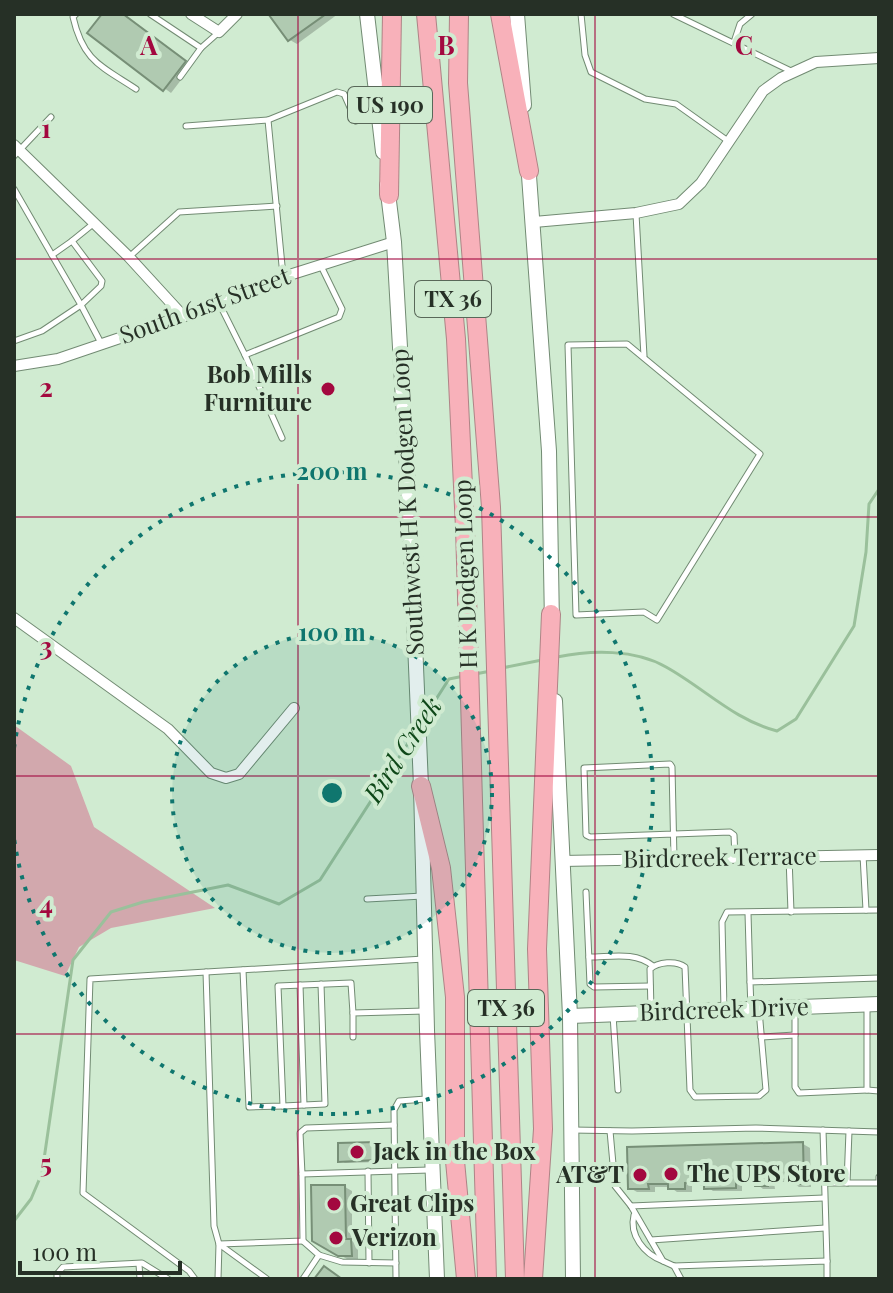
<svg xmlns="http://www.w3.org/2000/svg" width="893" height="1293" font-family="'Playfair Display',serif">
  <style>
    .green { fill: #d2a8ad }
    .shadow { fill: #0003 }
    .lines { fill: none; stroke-linecap: round; stroke-linejoin: round }
    .stream { stroke: #9ac09b; stroke-width: 3 }
    .building { fill: #b0cab1; stroke: #778f77; stroke-width: 2 }
    .lane-casing { stroke: #728b73; stroke-width: 7 }
    .street-casing { stroke: #728b73; stroke-width: 12 }
    .secondary-casing { stroke: #728b73; stroke-width: 16 }
    .highway-casing { stroke: #ae8486; stroke-width: 20 }
    .lane { stroke: #fff; stroke-width: 5 }
    .street { stroke: #fff; stroke-width: 10 }
    .secondary { stroke: #fff; stroke-width: 14 }
    .highway { stroke: #f8b1ba; stroke-width: 18 }
    .grid { fill: none; stroke: #a3083f; stroke-width: 2; stroke-opacity: 0.55 }
    .ring { fill: none; stroke: #0f766e; stroke-width: 4; stroke-dasharray: 4 8 }
    .poi-dot { fill: #a3083f; stroke: #d0ebd1; stroke-width: 3 }
    .labels { text-anchor: middle; stroke-width: 8; stroke-linejoin: round; paint-order: stroke }
    .shield { fill: #d0ebd1; stroke: #596859; stroke-width: 2 }
    .shield-label { font-size: 22px; font-weight: bold; fill: #263026 }
    .street-label { font-size: 24px; fill: #263026; stroke: #d0ebd1 }
    .poi-label { font-size: 24px; font-weight: bold; fill: #263026; stroke: #d0ebd1; text-anchor: start }
    .water-label { font-size: 26px; font-style: italic; fill: #0e4818; stroke: #d0ebd1 }
    .grid-label { font-size: 26px; text-anchor: middle; font-weight: bold; fill: #a3083f; stroke: #d0ebd1; stroke-width: 8; stroke-linejoin: round; paint-order: stroke }
    .centre { fill: #0f766e; stroke: #d0ebd1; stroke-width: 4 }
    .ring-label { font-size: 24px; text-anchor: middle; font-weight: bold; fill: #0f766e; stroke: #d0ebd1; stroke-width: 8; stroke-linejoin: round; paint-order: stroke }
  </style>
  <rect width="100%" height="100%" fill="#d0ebd1"/>
  <!-- green -->
  <path class="green" d="M14 725 71 766 94 827 215 908 111 928 79 947 65 976 14 960Z"/>
  <!-- shadow -->
  <g class="shadow">
    <path d="M104 14H122L191 67 171 93 90 33Z"/>
    <path d="M275 14H338L297 44 290 40 272 16Z"/>
    <path d="M376 1144 381 1147V1162L345 1163 340 1160Z"/>
    <path d="M803 1144 810 1148 811 1187H799L792 1182H774L775 1189H763L757 1184H742V1191H713L706 1186H692V1192H677L670 1187H655V1192H637L630 1188Z"/>
    <path d="M345 1187 352 1191V1241L358 1245V1259H347L314 1240Z"/>
  </g>
  <g class="lines">
    <!-- stream -->
    <g class="stream">
      <path d="M557 657C591 650 635 649 666 667 704 688 734 720 777 731L796 719 854 626 866 552 869 504 879 489"/>
      <path d="M502 668 542 660"/>
      <path d="M475 674 491 671"/>
      <path d="M424 718 449 679 464 676"/>
      <path d="M14 1221 31 1199 42 1173 73 960 111 912 143 902 228 885 279 904 320 880 414 734"/>
    </g>
  </g>
  <!-- building -->
  <g class="building">
    <path d="M102 14H123L186 61 163 91 87 33Z"/>
    <path d="M272 14H326L288 41 269 15Z"/>
    <path d="M376 1142 377 1160 338 1162V1143Z"/>
    <path d="M803 1142 804 1184H790V1179H768V1186H755L754 1181H736V1188L704 1189V1182L685 1183V1189H668V1184H648L649 1189H628L627 1147Z"/>
    <path d="M311 1185H345L346 1239H351L352 1256H338L312 1241Z"/>
    <path d="M324 1266 342 1279H314Z"/>
  </g>
  <g class="lines">
    <!-- lane casing -->
    <g class="lane-casing">
      <g id="lane">
        <path d="M76 14 73 17C83 61 101 66 136 89"/>
        <path d="M150 14 201 48 219 32"/>
        <path d="M581 14 585 55 591 72 645 99 676 104 728 141"/>
        <path d="M673 14 793 72"/>
        <path d="M734 42 740 24 752 14"/>
        <path d="M180 77 201 48"/>
        <path d="M268 120 337 92 344 94 356 121"/>
        <path d="M186 126 268 120 283 276"/>
        <path d="M14 156 51 117"/>
        <path d="M14 189 52 255 72 241"/>
        <path d="M636 214 644 356"/>
        <path d="M93 224 72 241 102 281 101 286 81 305 101 343"/>
        <path d="M129 257 179 212 277 206"/>
        <path d="M220 305 245 355 339 317 342 309 321 266"/>
        <path d="M14 341 42 331 81 305 52 255"/>
        <path d="M627 344 760 454 657 620 644 612 576 615 568 345Z"/>
        <path d="M245 355 282 438"/>
        <path d="M863 855 866 910"/>
        <path d="M789 857 791 912"/>
        <path d="M674 859 672 767 670 764 584 768 586 835 590 837 730 832 734 835 735 857"/>
        <path d="M586 892 590 984 594 987 650 986"/>
        <path d="M367 899 423 896"/>
        <path d="M748 913 750 982"/>
        <path d="M589 957C611 957 635 951 653 966"/>
        <path d="M243 970 249 1107 283 1106 278 986 351 983 353 1013"/>
        <path d="M206 972 214 1226 219 1244 267 1279"/>
        <path d="M300 985 304 1105"/>
        <path d="M751 1008 750 982 879 978"/>
        <path d="M795 1008V1087L799 1093 867 1090V1006"/>
        <path d="M724 1009 722 922 727 912 879 910"/>
        <path d="M651 1010 650 969C658 962 676 960 685 967L690 1090 695 1097 759 1096 766 1090 759 1010"/>
        <path d="M613 1015 618 1090"/>
        <path d="M353 1037V1013L425 1011"/>
        <path d="M761 1037 795 1035"/>
        <path d="M867 1090 879 1091"/>
        <path d="M283 1106 325 1104 321 984"/>
        <path d="M394 1125 306 1128 300 1133 302 1174 429 1170"/>
        <path d="M572 1130 632 1131 756 1128 879 1132"/>
        <path d="M823 1130 827 1261"/>
        <path d="M610 1131 615 1186 631 1206 663 1261 674 1266 827 1261V1279"/>
        <path d="M368 1171 369 1263"/>
        <path d="M824 1183H879V1177"/>
        <path d="M847 1183 849 1131"/>
        <path d="M631 1206 824 1198"/>
        <path d="M634 1215C629 1235 644 1254 663 1261"/>
        <path d="M651 1240 825 1228"/>
        <path d="M303 1241 319 1255"/>
        <path d="M139 1264 140 1279"/>
        <path d="M674 1266 681 1279"/>
        <path d="M57 1279V1274L63 1267 142 1263 168 1279"/>
        <path d="M195 1279 189 1271 83 1193 90 979 424 959"/>
        <path d="M218 1279 219 1244 303 1241 302 1174"/>
        <path d="M303 1279 319 1255 342 1262 396 1263"/>
        <path d="M396 1279 394 1110 399 1101 426 1099"/>
      </g>
    </g>
    <!-- street casing -->
    <g class="street-casing">
      <g id="street">
        <path d="M191 14 219 32 237 14"/>
        <path d="M14 145 129 257 183 316"/>
        <path d="M534 222 636 213 679 204 701 183 763 91 781 78 816 62 879 58"/>
        <path d="M14 366 58 359 220 304 283 277 394 242"/>
        <path d="M14 618 168 729 211 773 226 778 239 774 294 708"/>
        <path d="M562 861 879 855"/>
      </g>
    </g>
    <!-- secondary casing -->
    <g class="secondary-casing">
      <g id="secondary">
        <path d="M367 14 383 152"/>
        <path d="M517 14 524 105"/>
        <path d="M528 162 549 451 552 624"/>
        <path d="M387 185 394 242 410 523 421 786 427 1030 437 1279"/>
        <path d="M555 701 570 1016 573 1279"/>
        <path d="M570 1016 879 1004"/>
      </g>
    </g>
    <!-- highway casing -->
    <g class="highway-casing">
      <g id="highway">
        <path d="M426 14 456 339 465 528 487 1279"/>
        <path d="M459 14 458 83 491 507 515 1279"/>
        <path d="M500 14 529 171"/>
        <path d="M389 195 392 14"/>
        <path d="M421 786 441 868 455 997V1161L466 1279"/>
        <path d="M533 1279 543 1129 537 949 551 614"/>
      </g>
    </g>
    <!-- lane -->
    <use href="#lane" class="lane"/>
    <!-- street -->
    <use href="#street" class="street"/>
    <!-- secondary -->
    <use href="#secondary" class="secondary"/>
    <!-- highway -->
    <use href="#highway" class="highway"/>
  </g>
  <!-- grid -->
  <path class="grid" d="M298 14V1279M595 14V1279M14 259H879M14 517H879M14 776H879M14 1034H879"/>
  <!-- distance rings -->
  <circle cx="332" cy="793" r="160" fill="#0f766e" fill-opacity=".12"/>
  <g class="ring">
    <circle cx="332" cy="793" r="160"/>
    <path d="M14 748A321 321 0 1 1 14 838"/>
  </g>
  <!-- markers -->
  <g class="poi-dot">
    <circle cx="328" cy="389" r="8"/>
    <circle cx="357" cy="1152" r="8"/>
    <circle cx="671" cy="1174" r="8"/>
    <circle cx="640" cy="1175" r="8"/>
    <circle cx="334" cy="1204" r="8"/>
    <circle cx="336" cy="1238" r="8"/>
  </g>
  <g class="labels">
    <!-- shield labels -->
    <g class="shield">
      <rect x="348" y="87" width="84" height="36" rx="6"/>
      <rect x="415" y="281" width="76" height="36" rx="6"/>
      <rect x="468" y="990" width="76" height="36" rx="6"/>
    </g>
    <g class="shield-label">
      <text x="390" y="113">US 190</text>
      <text x="453" y="307">TX 36</text>
      <text x="506" y="1016">TX 36</text>
    </g>
    <!-- street labels -->
    <g class="street-label">
      <text transform="translate(205 306) rotate(-20)" y="8">South 61st Street</text>
      <text transform="translate(408 502) rotate(-93)" y="8">Southwest H K Dodgen Loop</text>
      <text transform="translate(466 574) rotate(-92)" y="8">H K Dodgen Loop</text>
      <text transform="translate(720 858) rotate(-1)" y="8">Birdcreek Terrace</text>
      <text transform="translate(724 1010) rotate(-2)" y="8">Birdcreek Drive</text>
    </g>
    <!-- poi labels -->
    <g class="poi-label">
      <text x="312" y="383" text-anchor="end">Bob Mills<tspan x="312" dy="28">Furniture</tspan></text>
      <text x="373" y="1160">Jack in the Box</text>
      <text x="687" y="1182">The UPS Store</text>
      <text x="624" y="1183" text-anchor="end">AT&amp;T</text>
      <text x="350" y="1212">Great Clips</text>
      <text x="352" y="1246">Verizon</text>
    </g>
    <!-- water labels -->
    <g class="water-label">
      <text transform="translate(403 750) rotate(-57)" y="9">Bird Creek</text>
    </g>
  </g>
  <g class="grid-label">
    <text x="149" y="55">A</text>
    <text x="446" y="55">B</text>
    <text x="744" y="55">C</text>
    <text x="46" y="138">1</text>
    <text x="46" y="397">2</text>
    <text x="46" y="656">3</text>
    <text x="46" y="914">4</text>
    <text x="46" y="1173">5</text>
  </g>
  <circle cx="332" cy="793" r="12" class="centre"/>
  <g class="ring-label">
    <text x="332" y="480">200 m</text>
    <text x="332" y="641">100 m</text>
  </g>
  <!-- border -->
  <rect width="893" height="1293" fill="none" stroke="#263026" stroke-width="32"/>
  <!-- scale -->
  <path d="M20 1261v12h160v-12" fill="none" stroke="#263026" stroke-width="4"/>
  <text x="32" y="1261" font-size="24" fill="#263026" stroke="#d0ebd1" stroke-width="6" paint-order="stroke">100 m</text>
</svg>
